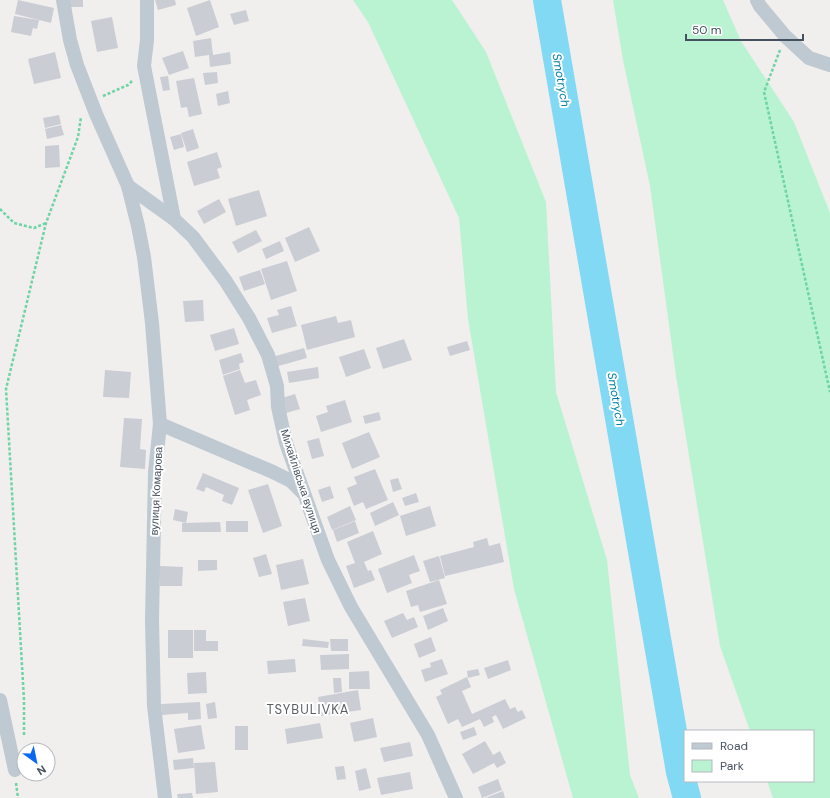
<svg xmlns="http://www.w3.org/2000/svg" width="830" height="798" font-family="'DM Sans',sans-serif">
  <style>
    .green { fill: #b9f3d1 }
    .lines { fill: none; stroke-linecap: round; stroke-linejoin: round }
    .river { stroke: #81d9f4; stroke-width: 28 }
    .building { fill: #cacdd4 }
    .path { stroke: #6dd4a4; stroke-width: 2.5; stroke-dasharray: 3 2; stroke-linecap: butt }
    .street { stroke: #bec9d2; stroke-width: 14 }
    .labels { text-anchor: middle; stroke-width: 4; stroke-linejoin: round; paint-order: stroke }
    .street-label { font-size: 11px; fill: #45515e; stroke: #fff }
    .water-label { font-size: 12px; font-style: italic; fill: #027fa6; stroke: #fff }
    .quarter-label { font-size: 13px; letter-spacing: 1px; fill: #5a5f64; stroke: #fff }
  </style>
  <rect width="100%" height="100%" fill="#f1eeee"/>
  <!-- green -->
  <g class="green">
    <path d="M353 0H452L486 52 546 202 556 392 607 560 630 775 639 798H573L514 589 468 319 459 218 368 22Z"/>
    <path d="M613 0H723L741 41 794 122 830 213V798H773L767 781H813V731H750L720 646 676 376 650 186 623 60Z"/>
  </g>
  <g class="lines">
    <!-- river -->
    <path class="river" d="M547 0 680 772 687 798"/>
  </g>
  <!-- building -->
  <g class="building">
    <path d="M18 0 54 8 51 23 15 14Z"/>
    <rect x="68" y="0" width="15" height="7"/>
    <path d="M155 0H175L176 5 158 10Z"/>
    <path d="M210 0 219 27 196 36 187 8Z"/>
    <path d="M246 10 249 21 234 25 230 14Z"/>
    <path d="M14 16 39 20 37 29 33 28 31 36 11 32Z"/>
    <path d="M112 17 118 48 97 52 91 21Z"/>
    <path d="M211 38 213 55 230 52 231 64 210 67 209 55 195 57 193 41Z"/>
    <path d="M183 51 189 68 169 75 162 58Z"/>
    <path d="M55 52 61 78 34 84 28 59Z"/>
    <path d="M217 72 218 83 205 85 203 73Z"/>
    <path d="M168 76 170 90 163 91 160 77Z"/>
    <path d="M194 78 202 114 189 117 187 107 181 108 176 81Z"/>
    <path d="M228 91 230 103 218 106 216 94Z"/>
    <path d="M59 115 61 124 45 128 43 118Z"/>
    <path d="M61 125 64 135 47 139 45 129Z"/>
    <path d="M193 129 199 148 187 152 181 133Z"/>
    <path d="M181 134 184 147 174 150 170 137Z"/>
    <path d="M59 145 60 167 45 168V146Z"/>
    <path d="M217 152 222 167 217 169 220 178 194 186 187 162Z"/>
    <path d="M259 190 267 216 236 226 228 199Z"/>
    <path d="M219 199 226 212 204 224 197 211Z"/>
    <path d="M309 227 320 251 295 262 285 238Z"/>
    <path d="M256 230 262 241 238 253 232 242Z"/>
    <path d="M280 241 284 251 266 259 262 249Z"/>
    <path d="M287 261 297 291 271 300 261 269Z"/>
    <path d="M260 270 265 284 244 291 239 277Z"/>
    <path d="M203 300 204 321 185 322 183 301Z"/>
    <path d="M291 306 297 326 272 333 267 318 279 315 277 310Z"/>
    <path d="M336 316 338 323 351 320 355 337 307 350 301 325Z"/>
    <path d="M234 328 239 344 215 351 210 335Z"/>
    <path d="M404 339 412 360 383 369 376 348Z"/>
    <path d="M467 341 470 350 450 356 447 347Z"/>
    <path d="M304 348 307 358 275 367 272 357Z"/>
    <path d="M364 349 371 368 346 377 339 357Z"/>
    <path d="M241 353 244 362 239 364 240 369 223 375 219 360Z"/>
    <path d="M318 367 319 378 289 383 287 372Z"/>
    <path d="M105 370 131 372 129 398 103 397Z"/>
    <path d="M240 370 245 383 256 380 261 395 247 400 250 410 235 415 223 376Z"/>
    <path d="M295 394 300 409 286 413 282 398Z"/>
    <path d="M345 400 352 422 321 432 316 416 328 412 326 406Z"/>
    <path d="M379 412 381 420 365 424 363 416Z"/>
    <path d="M124 418 142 419 140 449 146 450 145 469 120 467Z"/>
    <path d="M369 432 380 457 352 469 342 443Z"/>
    <path d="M319 438 324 456 312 459 307 441Z"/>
    <path d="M375 469 388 500 366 509 363 502 354 506 347 488 357 484 354 477Z"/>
    <path d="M203 473 239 488 232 505 222 501 224 495 206 487 204 492 196 489Z"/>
    <path d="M398 478 402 489 393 492 390 480Z"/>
    <path d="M268 484 282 526 263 533 248 490Z"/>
    <path d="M330 486 334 498 322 502 318 490Z"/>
    <path d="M416 493 419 502 405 506 402 498Z"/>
    <path d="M393 502 399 515 375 526 370 513Z"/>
    <path d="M350 506 356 520 332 530 327 517Z"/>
    <path d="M430 506 436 526 406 536 400 516Z"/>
    <path d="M175 509 188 512 186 523 173 520Z"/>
    <rect x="226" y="521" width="22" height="11"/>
    <path d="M355 521 359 533 337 542 333 530Z"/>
    <path d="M220 522 221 532H182V523Z"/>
    <path d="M373 531 382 554 364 562 368 571 371 570 375 580 354 588 346 566 355 563 347 542Z"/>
    <path d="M487 538 489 546 500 543 504 562 445 576 440 556 474 547 473 542Z"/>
    <path d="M266 554 272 574 259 577 253 558Z"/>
    <path d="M414 555 420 571 409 575 412 583 387 593 378 569Z"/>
    <path d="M439 556 445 578 430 582 423 561Z"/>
    <path d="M303 559 309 584 281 590 276 565Z"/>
    <path d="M198 560H217V570L198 571Z"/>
    <path d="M160 566 183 567 182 586H160Z"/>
    <path d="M439 580 447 604 420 612 418 605 411 607 406 591Z"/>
    <path d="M305 598 310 621 288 626 283 602Z"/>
    <path d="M443 608 448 621 428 630 423 616Z"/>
    <path d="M403 613 407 620 414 617 418 627 392 638 384 621Z"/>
    <rect x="168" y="630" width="25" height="28"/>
    <path d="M194 630H206V641H218V651H194Z"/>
    <path d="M431 637 436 651 419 658 414 644Z"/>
    <path d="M303 639 329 642 328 648 302 646Z"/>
    <path d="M330 639H348V651H331Z"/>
    <path d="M349 654V669L321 670 320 655Z"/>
    <path d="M295 659 296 672 268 674 267 661Z"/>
    <path d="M442 659 448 674 425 682 421 670 431 667 430 663Z"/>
    <path d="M508 660 511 670 488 679 484 668Z"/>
    <path d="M478 669 480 675 468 678 467 671Z"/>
    <path d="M369 671 370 689H349V672Z"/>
    <path d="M206 672 207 693 188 694 187 673Z"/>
    <path d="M467 677 471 687 462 691 472 714 505 699 510 709 515 707 518 712 522 710 526 718 503 729 496 715 492 717 494 722 484 727 480 719 462 727 458 719 448 724 436 697 442 694 440 690Z"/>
    <path d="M333 678H341L342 692 334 693Z"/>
    <path d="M358 690 361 710 321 716 318 697Z"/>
    <path d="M200 702 201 719 188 720V713L162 715 161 704Z"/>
    <path d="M215 702 217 718 208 719 206 704Z"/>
    <path d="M373 718 377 737 354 742 350 723Z"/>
    <path d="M320 723 323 738 287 744 285 729Z"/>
    <path d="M201 725 205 749 178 753 174 729Z"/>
    <rect x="235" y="726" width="13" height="24"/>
    <path d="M474 727 477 735 463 740 460 732Z"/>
    <path d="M485 741 493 755 500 751 506 763 497 768 494 763 473 774 462 754Z"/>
    <path d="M410 742 413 756 384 762 380 748Z"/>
    <path d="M193 758 194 768 174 770 173 760Z"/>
    <path d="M215 762 218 792 196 794 194 763Z"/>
    <path d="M344 766 346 779 337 780 335 767Z"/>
    <path d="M366 768 371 788 359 791 355 771Z"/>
    <path d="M410 772 413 789 381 795 377 778Z"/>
    <path d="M498 779 502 790 482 798 478 787Z"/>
    <path d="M503 791 505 798H485Z"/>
    <path d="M192 793 193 798H178L177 794Z"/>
  </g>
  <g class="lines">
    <!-- path -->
    <g class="path">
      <path d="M780 50 764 92 830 392"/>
      <path d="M103 96 128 85 132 81"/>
      <path d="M0 209 14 223 34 228 46 223"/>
      <path d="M24 735V700L6 389 46 223 78 137 81 117"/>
      <path d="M16 783 18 798"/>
    </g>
    <!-- street -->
    <g class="street">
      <path d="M63 0 70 40 77 65 96 114 128 186 138 226 144 257 152 323 160 424 155 472 152 620 154 706 165 798"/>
      <path d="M147 0V40L144 66 174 219"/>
      <path d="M757 0 760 6 785 36 809 58 830 65"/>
      <path d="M128 186 174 219 193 237 225 280 249 318 268 355 277 386 278 407 286 443 328 560 351 607 428 735 456 798"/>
      <path d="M160 424 273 472 291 481 302 492"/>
      <path d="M0 700 15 770"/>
    </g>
  </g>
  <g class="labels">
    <!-- street labels -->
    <g class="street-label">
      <text transform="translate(301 481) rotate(72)" y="4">Михайлівська вулиця</text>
      <text transform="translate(156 491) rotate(-87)" y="4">вулиця Комарова</text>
    </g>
    <!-- water labels -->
    <g class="water-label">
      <text transform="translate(561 80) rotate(80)" y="4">Smotrych</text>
      <text transform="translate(616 399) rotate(80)" y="4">Smotrych</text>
    </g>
    <!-- quarter labels -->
    <g class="quarter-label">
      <text x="308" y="714">TSYBULIVKA</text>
    </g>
  </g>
  <!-- legend -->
  <rect x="684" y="730" width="130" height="52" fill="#ffffff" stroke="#b5b9bf"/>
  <rect x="692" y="743" width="20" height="6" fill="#bec9d2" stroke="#b5b9bf"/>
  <text x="720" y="750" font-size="12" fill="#45515e">Road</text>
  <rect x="692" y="760" width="20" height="12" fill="#b9f3d1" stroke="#b5b9bf"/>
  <text x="720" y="770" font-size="12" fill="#45515e">Park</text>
  <!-- north arrow -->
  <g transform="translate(36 762) rotate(147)"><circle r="19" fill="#ffffff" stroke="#b5b9bf"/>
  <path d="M0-3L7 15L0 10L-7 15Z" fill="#0868f2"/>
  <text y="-6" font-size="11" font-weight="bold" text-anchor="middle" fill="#45515e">N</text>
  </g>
  <!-- scale -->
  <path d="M686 34v6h117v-6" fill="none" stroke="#45515e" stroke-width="2"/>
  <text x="692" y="34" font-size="12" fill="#45515e" stroke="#ffffff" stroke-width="3" paint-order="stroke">50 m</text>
</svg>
